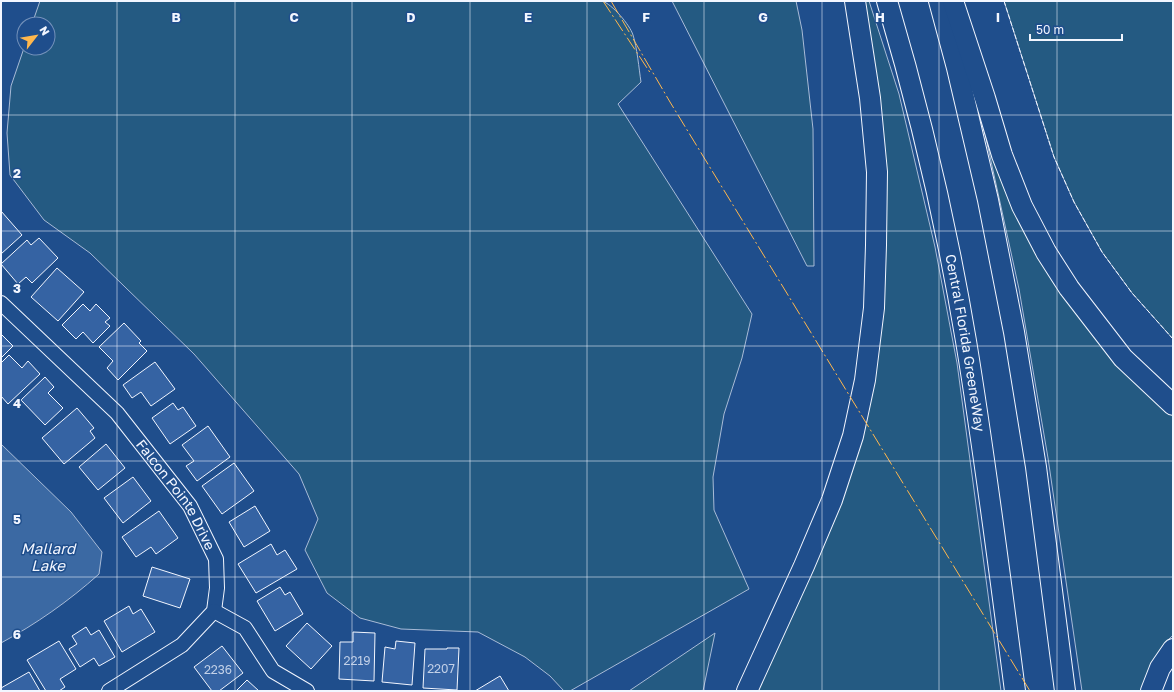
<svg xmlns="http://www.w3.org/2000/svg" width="1174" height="692" font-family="'Golos Text',sans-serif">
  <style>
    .green { fill: #245a82; stroke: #a8bbd7 }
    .water { fill: #3b69a3; stroke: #a8bbd7 }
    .building { fill: #3563a3; stroke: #f2f6ff }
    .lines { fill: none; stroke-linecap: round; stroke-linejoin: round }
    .minor-casing { stroke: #f2f6ff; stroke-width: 16 }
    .highway-casing { stroke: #f2f6ff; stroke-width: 22 }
    .minor { stroke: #1f4e8c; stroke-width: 14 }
    .highway { stroke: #1f4e8c; stroke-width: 20 }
    .fence { stroke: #f2f6ff; stroke-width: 1; stroke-dasharray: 5 2; stroke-linecap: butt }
    .power { stroke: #ffb74d; stroke-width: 1; stroke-dasharray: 14 3 2 3; stroke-linecap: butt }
    .grid { fill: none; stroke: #f2f6ff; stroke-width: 1; stroke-opacity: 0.55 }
    .labels { text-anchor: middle; stroke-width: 3; stroke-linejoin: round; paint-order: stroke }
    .number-label { font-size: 12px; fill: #c3d1e8 }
    .street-label { font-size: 14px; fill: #f2f6ff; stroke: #1f4e8c }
    .water-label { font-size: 15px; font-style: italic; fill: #f2f6ff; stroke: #1f4e8c }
    .grid-label { font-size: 13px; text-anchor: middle; font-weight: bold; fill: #f2f6ff; stroke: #1f4e8c; stroke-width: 3; stroke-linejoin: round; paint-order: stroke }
  </style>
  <rect width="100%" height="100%" fill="#1f4e8c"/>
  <!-- green -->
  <g class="green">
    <path d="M40 1H602C612 4 630 25 633 35 637 47 639 69 641 82L618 104 752 314 742 358 724 414 713 477 714 510 749 589 570 691H564L550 676 525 657 478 632 401 629 360 618 327 593 305 550 318 519 299 474 194 354 90 253 44 220 10 175 7 133 11 86 24 48H48V24H32Z"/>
    <path d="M672 1H796L802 30 813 129 814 266H807Z"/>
    <path d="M860 1H869L899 94 935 247 957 363 1001 691H753L876 350Z"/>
    <path d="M1004 1H1173V339L1132 293 1102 252 1074 202 1054 157Z"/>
    <path d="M982 120 1021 212 1173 412V635C1158 649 1147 671 1141 691H1082L1048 458 1019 289Z"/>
    <path d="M715 633 703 691H629Z"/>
  </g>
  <!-- water -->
  <path class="water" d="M1 444 71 512 102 552 99 574C69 601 36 624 1 643Z"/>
  <!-- building -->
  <g class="building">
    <path d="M1 211 22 235 1 254Z"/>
    <path d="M39 238 58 258 32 283 26 277 18 284 1 264 27 240 31 245Z"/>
    <path d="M57 268 84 292 58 321 31 297Z"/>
    <path d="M83 304 90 311 96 304 110 318 105 322 110 326 93 343 83 332 76 339 62 325Z"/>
    <path d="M124 323 141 341 139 343 147 351 118 380 107 368 113 361 99 347Z"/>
    <path d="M1 334 13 346 1 358Z"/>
    <path d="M9 355 22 368 28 361 40 374 8 404 1 396V363Z"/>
    <path d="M155 362 175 389 151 406 141 392 132 398 123 385Z"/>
    <path d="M45 377 54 387 48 393 63 408 45 425 21 400Z"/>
    <path d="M173 403 178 410 183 407 196 426 170 444 152 418Z"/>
    <path d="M77 408 94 428 90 431 95 438 64 464 42 438Z"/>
    <path d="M208 426 230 457 197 481 186 466 194 461 182 445Z"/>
    <path d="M106 444 125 468 98 490 79 467Z"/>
    <path d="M234 463 254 491 222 514 202 486Z"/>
    <path d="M133 477 151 501 123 523 104 498Z"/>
    <path d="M255 506 270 531 244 547 229 522Z"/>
    <path d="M159 511 178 538 156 554 151 547 136 557 122 537Z"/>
    <path d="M271 544 277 555 285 550 297 569 256 593 238 564Z"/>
    <path d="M152 567 190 579 180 608 143 596Z"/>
    <path d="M280 587 285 595 290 592 303 614 275 631 257 601Z"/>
    <path d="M129 606 133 614 141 609 155 632 122 652 104 621Z"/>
    <path d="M307 623 332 646 311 669 286 646Z"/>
    <path d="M86 627 91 635 99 630 115 657 99 666 94 658 80 667 69 649 77 644 72 636Z"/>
    <path d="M353 632 375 633 374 681 339 679 340 642H353Z"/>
    <path d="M59 641 76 669 60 679 65 687 59 691H46L27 660Z"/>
    <path d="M396 641 415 643 412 685 382 682 385 647 395 649Z"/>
    <path d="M222 646 243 673 219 691H212L194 667Z"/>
    <path d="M447 648H459L457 690 423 688 425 649H447Z"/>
    <path d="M29 672 40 691H1V688Z"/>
    <path d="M500 676 509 691H475Z"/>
    <path d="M247 680 259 691H236Z"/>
  </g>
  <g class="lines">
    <!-- minor casing -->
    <g class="minor-casing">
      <g id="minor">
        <path id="s1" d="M1 303 117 413 190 506 216 559 217 588 214 611 182 645 109 691"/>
        <path d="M214 611 245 628 273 671 307 691"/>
      </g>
    </g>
    <!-- highway casing -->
    <g class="highway-casing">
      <g id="highway">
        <path id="s2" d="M887 1C920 112 947 227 966 341 985 457 1000 574 1015 691"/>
        <path d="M939 1 957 68 988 200 1014 332 1036 467 1065 691"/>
        <path d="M953 1 985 98 1002 155 1022 206 1046 252 1069 288 1123 358 1173 405"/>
        <path d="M747 691 804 566 832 500 853 436 865 380 874 308 876 245 877 172 870 98 855 1"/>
        <path d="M1151 691 1160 668 1173 649"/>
      </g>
    </g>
    <!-- minor -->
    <use href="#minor" class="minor"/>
    <!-- highway -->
    <use href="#highway" class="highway"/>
    <!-- fence -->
    <path class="fence" d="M1004 1 1054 157 1074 202 1102 252 1132 293 1173 339"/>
    <!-- power -->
    <g class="power">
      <path d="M603 1 651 74"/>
      <path d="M611 1 670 102 1030 691"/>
    </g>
  </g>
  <!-- grid -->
  <path class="grid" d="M117 1V691M235 1V691M352 1V691M470 1V691M587 1V691M704 1V691M822 1V691M939 1V691M1057 1V691M1 115H1173M1 231H1173M1 346H1173M1 461H1173M1 577H1173"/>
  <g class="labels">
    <!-- number labels -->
    <g class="number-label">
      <text x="357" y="665">2219</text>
      <text x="441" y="673">2207</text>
      <text x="218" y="674">2236</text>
    </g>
    <!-- street labels -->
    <g class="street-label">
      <text dy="5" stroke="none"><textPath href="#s2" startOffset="351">Central Florida GreeneWay</textPath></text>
      <text dy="5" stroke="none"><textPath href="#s1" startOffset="261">Falcon Pointe Drive</textPath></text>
    </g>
    <!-- water labels -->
    <g class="water-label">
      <text x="48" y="554">Mallard<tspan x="48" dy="17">Lake</tspan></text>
    </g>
  </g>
  <g class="grid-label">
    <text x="176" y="22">B</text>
    <text x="294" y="22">C</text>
    <text x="411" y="22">D</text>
    <text x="528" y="22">E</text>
    <text x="646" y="22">F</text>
    <text x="763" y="22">G</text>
    <text x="880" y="22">H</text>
    <text x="998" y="22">I</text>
    <text x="17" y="178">2</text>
    <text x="17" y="293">3</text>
    <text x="17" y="408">4</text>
    <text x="17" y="524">5</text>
    <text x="17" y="639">6</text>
  </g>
  <!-- border -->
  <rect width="1174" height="692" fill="none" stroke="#f2f6ff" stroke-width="4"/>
  <!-- north arrow -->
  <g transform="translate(36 36) rotate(59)"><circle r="19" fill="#1f4e8c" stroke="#7391ba"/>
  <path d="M0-3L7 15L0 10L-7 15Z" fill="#ffb74d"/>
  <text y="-6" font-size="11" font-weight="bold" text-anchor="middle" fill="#f2f6ff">N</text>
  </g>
  <!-- scale -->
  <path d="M1030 34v6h92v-6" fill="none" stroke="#f2f6ff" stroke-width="2"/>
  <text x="1036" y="34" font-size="12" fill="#f2f6ff" stroke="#1f4e8c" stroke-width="3" paint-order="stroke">50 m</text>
</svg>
